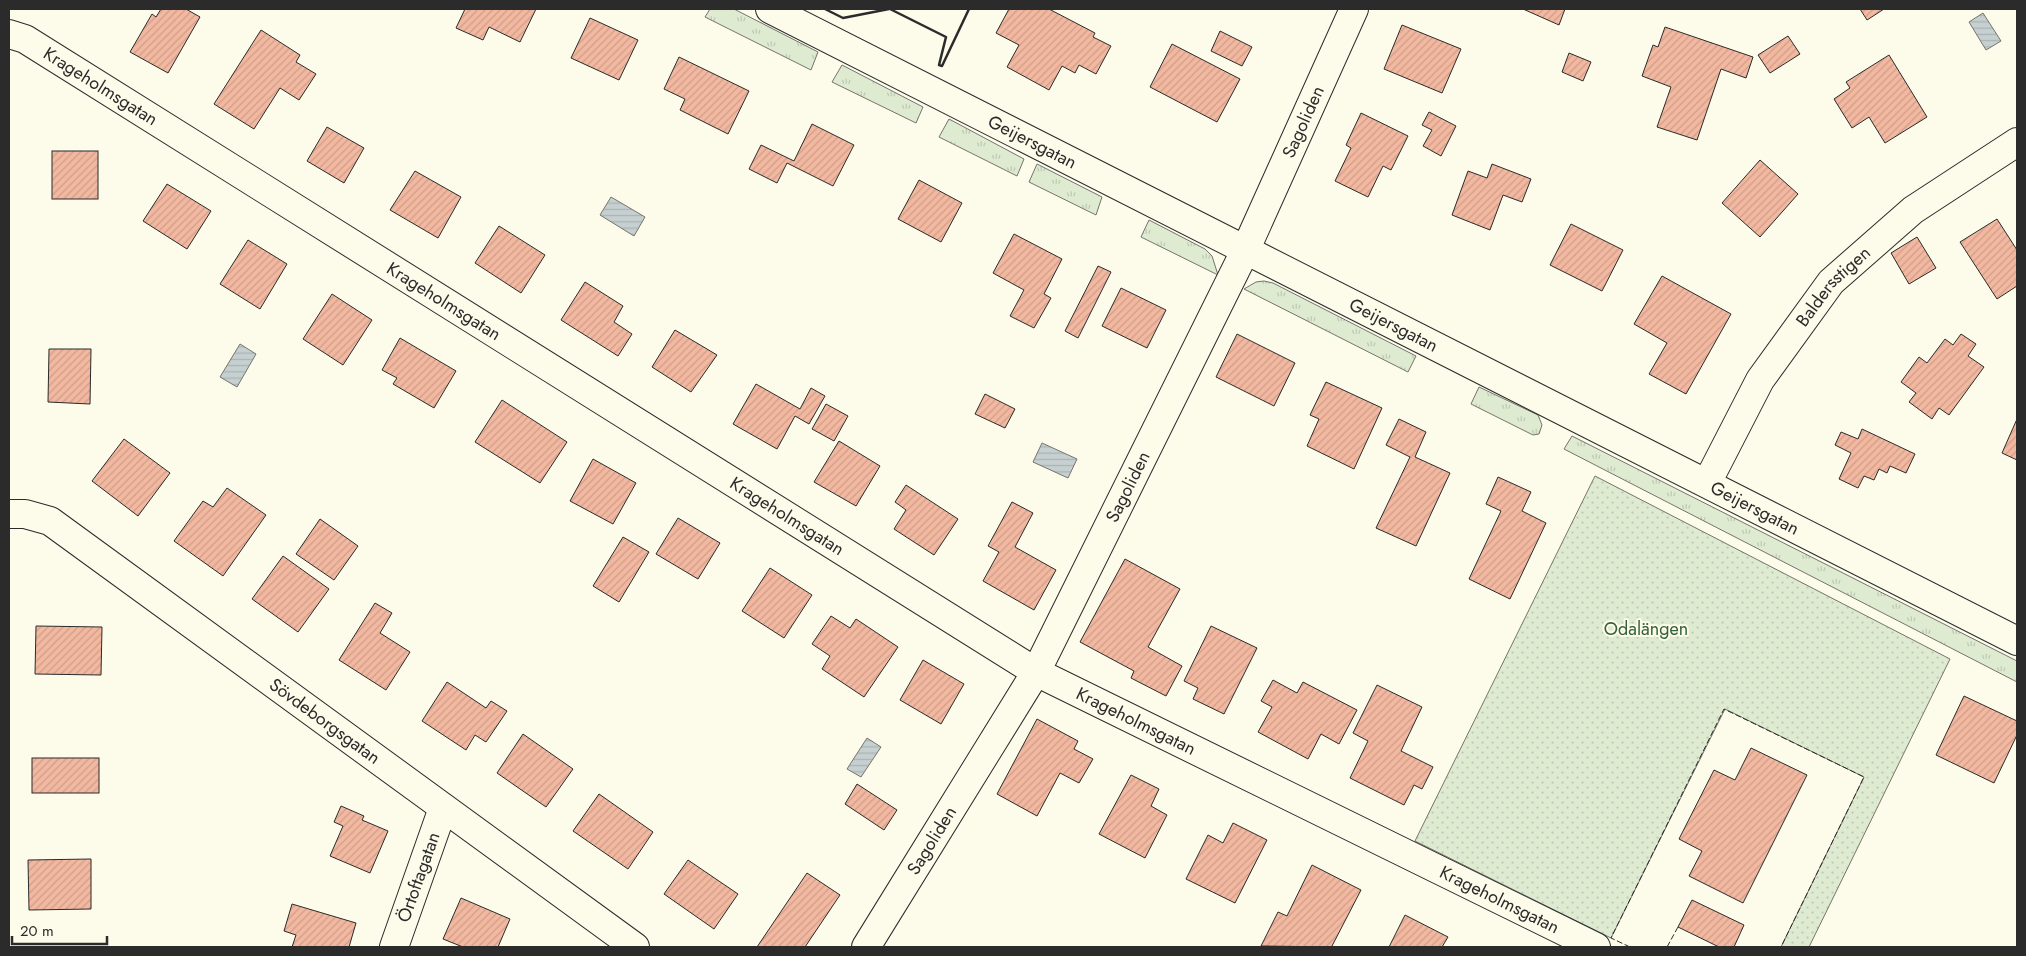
<svg xmlns="http://www.w3.org/2000/svg" width="2026" height="956" font-family="Jost,sans-serif">
  <style>
    .grass { fill: url(#grass-tufts); stroke: #74746e }
    .park { fill: url(#park-dots); stroke: #74746e }
    .water { fill: url(#water-rules); stroke: #74746e }
    .building { fill: url(#building-hatch); stroke: #2b2b2b }
    .lines { fill: none; stroke-linecap: round; stroke-linejoin: round }
    .street-casing { stroke: #2b2b2b; stroke-width: 30 }
    .secondary-casing { stroke: #2b2b2b; stroke-width: 30 }
    .street { stroke: #fdfbea; stroke-width: 28 }
    .secondary { stroke: #fdfbea; stroke-width: 28 }
    .fence { stroke: #2b2b2b; stroke-width: 1; stroke-dasharray: 6 2.5; stroke-linecap: butt }
    .wall { stroke: #2b2b2b; stroke-width: 2.5 }
    .labels { text-anchor: middle; stroke-width: 4; stroke-linejoin: round; paint-order: stroke }
    .street-label { font-size: 18px; fill: #2b2b2b; stroke: #fdfbea }
    .park-label { font-size: 18px; fill: #34623c; stroke: #fdfbea }
  </style>
  <defs>
    <pattern id="grass-tufts" width="24" height="20" patternUnits="userSpaceOnUse" patternTransform="scale(1.25)"><rect width="24" height="20" fill="#deebd1"/><path d="M3 7l-1-3M5 7V3M7 7l1-3M15 17l-1-3M17 17v-4M19 17l1-3" fill="none" stroke="#bfcab4"/></pattern>
    <pattern id="park-dots" width="8" height="8" patternUnits="userSpaceOnUse" patternTransform="scale(1.25)"><rect width="8" height="8" fill="#deebd1"/><path d="M2 2h.1M6 6h.1" fill="none" stroke="#bfcab4" stroke-width="1.8" stroke-linecap="round"/></pattern>
    <pattern id="water-rules" width="6" height="5" patternUnits="userSpaceOnUse" patternTransform="scale(1.25)"><rect width="6" height="5" fill="#c7d0d0"/><path d="M0 2.5h6" fill="none" stroke="#abb3b3"/></pattern>
    <pattern id="building-hatch" width="6" height="6" patternUnits="userSpaceOnUse" patternTransform="scale(1.25)"><rect width="6" height="6" fill="#f2b8a0"/><path d="M-1 1l2-2M0 6l6-6M5 7l2-2" fill="none" stroke="#d09e8a"/></pattern>
  </defs>
  <rect width="100%" height="100%" fill="#fdfbea"/>
  <!-- grass -->
  <g class="grass">
    <path d="M710 9H734L818 52 811 70 705 17Z"/>
    <path d="M842 65 923 107 916 123 832 82Z"/>
    <path d="M949 119 1024 159 1017 176 939 137Z"/>
    <path d="M1037 164 1102 197 1096 215 1029 182Z"/>
    <path d="M1149 220 1205 249 1212 256 1218 275 1141 237Z"/>
    <path d="M1264 281 1273 283 1416 356 1408 372 1244 289 1256 282Z"/>
    <path d="M1479 387 1538 415 1542 425 1539 434 1533 435 1471 404Z"/>
    <path d="M1572 436 2017 661V682L1564 449Z"/>
  </g>
  <!-- park -->
  <path class="park" d="M1595 476 1950 659 1809 947H1781L1864 777 1725 709 1611 938 1415 841Z"/>
  <!-- water -->
  <g class="water">
    <path d="M1983 13 2001 41 1986 50 1969 22Z"/>
    <path d="M611 197 645 217 634 236 600 215Z"/>
    <path d="M240 344 256 354 237 387 220 377Z"/>
    <path d="M1042 443 1077 459 1068 478 1033 462Z"/>
    <path d="M867 738 881 747 861 777 847 769Z"/>
  </g>
  <!-- building -->
  <g class="building">
    <path d="M161 9H186L200 17 168 73 130 52 152 14 156 17Z"/>
    <path d="M465 9H536L520 42 489 27 483 40 456 28Z"/>
    <path d="M1009 9H1049L1095 33 1093 37 1111 46 1096 74 1079 65 1075 73 1062 66 1049 90 1007 67 1019 45 996 33Z"/>
    <path d="M1523 9H1565L1559 25Z"/>
    <path d="M1860 9H1884L1867 20Z"/>
    <path d="M590 18 638 40 619 80 571 58Z"/>
    <path d="M1402 25 1461 49 1442 93 1384 69Z"/>
    <path d="M1665 27 1753 57 1746 78 1721 69 1697 140 1657 127 1671 87 1642 76 1653 45 1658 47Z"/>
    <path d="M261 30 300 55 296 62 316 74 299 100 280 88 254 129 214 104Z"/>
    <path d="M1220 31 1252 47 1242 66 1211 51Z"/>
    <path d="M1788 36 1800 54 1770 73 1758 55Z"/>
    <path d="M1172 44 1240 79 1217 122 1150 87Z"/>
    <path d="M1569 53 1591 62 1583 81 1562 72Z"/>
    <path d="M1889 55 1927 117 1885 143 1869 117 1852 128 1834 99 1850 88 1846 82Z"/>
    <path d="M679 57 749 91 728 134 680 110 685 99 664 89Z"/>
    <path d="M1429 112 1456 126 1441 156 1423 146 1432 130 1422 125Z"/>
    <path d="M1361 113 1408 136 1391 170 1383 166 1368 197 1335 181 1351 148 1346 145Z"/>
    <path d="M812 124 854 145 833 186 787 163 777 183 749 169 761 145 794 161Z"/>
    <path d="M327 127 364 148 344 183 307 161Z"/>
    <rect x="52" y="151" width="46" height="48"/>
    <path d="M1760 160 1798 194 1760 237 1722 203Z"/>
    <path d="M1492 164 1531 179 1522 202 1503 195 1490 230 1452 215 1468 171 1487 178Z"/>
    <path d="M415 171 461 197 438 238 390 210Z"/>
    <path d="M919 180 962 203 941 242 898 219Z"/>
    <path d="M167 184 211 211 187 249 143 221Z"/>
    <path d="M1997 219 2017 250V286L1997 299 1960 242Z"/>
    <path d="M1571 224 1623 250 1602 291 1550 265Z"/>
    <path d="M499 226 545 255 521 293 475 263Z"/>
    <path d="M1014 234 1062 259 1044 294 1051 298 1034 328 1010 316 1024 290 993 273Z"/>
    <path d="M1917 237 1936 268 1909 284 1891 253Z"/>
    <path d="M248 240 287 264 260 309 220 284Z"/>
    <path d="M1098 266 1111 272 1078 338 1065 331Z"/>
    <path d="M1662 276 1731 314 1686 394 1649 374 1667 343 1634 324Z"/>
    <path d="M585 282 623 306 614 322 632 334 618 356 561 320Z"/>
    <path d="M1121 288 1166 310 1147 348 1102 326Z"/>
    <path d="M332 294 372 320 343 365 303 339Z"/>
    <path d="M675 330 717 355 691 392 652 367Z"/>
    <path d="M1237 334 1295 363 1274 406 1216 377Z"/>
    <path d="M1961 334 1976 344 1968 356 1984 367 1949 415 1939 408 1932 419 1909 402 1916 393 1901 382 1919 357 1927 363 1945 339 1953 345Z"/>
    <path d="M400 338 456 371 434 408 393 384 397 378 382 370Z"/>
    <path d="M49 349H91L90 404 48 402Z"/>
    <path d="M1326 382 1382 408 1354 469 1307 446 1319 419 1310 415Z"/>
    <path d="M756 384 800 409 811 388 825 396 809 424 795 416 777 449 733 424Z"/>
    <path d="M985 394 1015 409 1005 428 975 414Z"/>
    <path d="M502 400 567 442 540 483 475 442Z"/>
    <path d="M826 404 848 416 834 441 812 429Z"/>
    <path d="M1399 419 1426 432 1415 457 1450 473 1416 546 1376 528 1410 457 1386 445Z"/>
    <path d="M2017 419V460L2002 453Z"/>
    <path d="M1862 429 1915 454 1906 473 1890 466 1887 473 1879 469 1874 480 1864 476 1858 488 1839 479 1851 453 1835 445 1841 432 1858 439Z"/>
    <path d="M124 439 170 473 138 516 92 481Z"/>
    <path d="M839 441 880 466 856 506 814 482Z"/>
    <path d="M593 459 636 483 613 524 570 501Z"/>
    <path d="M1498 477 1531 492 1522 511 1546 523 1510 599 1469 579 1501 511 1486 504Z"/>
    <path d="M906 485 958 519 934 555 894 529 906 510 895 502Z"/>
    <path d="M227 488 266 515 223 576 174 541 203 501 213 507Z"/>
    <path d="M1012 502 1033 513 1015 547 1056 570 1034 610 983 581 999 552 988 546Z"/>
    <path d="M678 518 720 543 698 579 656 554Z"/>
    <path d="M320 519 358 546 334 580 296 554Z"/>
    <path d="M623 537 649 552 619 602 593 586Z"/>
    <path d="M283 556 329 589 298 632 252 599Z"/>
    <path d="M1125 559 1180 589 1148 647 1182 666 1166 696 1131 678 1134 671 1080 642Z"/>
    <path d="M770 568 812 595 784 638 742 611Z"/>
    <path d="M375 603 392 613 380 633 410 652 386 690 339 660Z"/>
    <path d="M831 616 850 628 856 619 898 647 864 697 822 669 830 656 812 644Z"/>
    <path d="M36 626 102 627 101 675 35 674Z"/>
    <path d="M1211 626 1257 648 1224 714 1193 699 1198 688 1184 681Z"/>
    <path d="M923 660 964 684 941 724 900 700Z"/>
    <path d="M1273 680 1297 693 1303 682 1357 710 1339 744 1321 734 1308 759 1258 732 1272 707 1261 701Z"/>
    <path d="M447 682 486 708 491 701 507 711 486 742 475 735 466 750 422 721Z"/>
    <path d="M1377 685 1422 707 1401 751 1433 767 1422 789 1414 785 1404 805 1350 778 1368 741 1353 733Z"/>
    <path d="M1964 696 2017 721V735L1994 783 1936 755Z"/>
    <path d="M1037 719 1078 741 1074 749 1093 759 1079 783 1060 773 1037 816 997 794Z"/>
    <path d="M523 734 573 769 546 807 497 773Z"/>
    <path d="M1751 748 1807 775 1743 903 1689 876 1702 851 1679 839 1714 770 1735 780Z"/>
    <rect x="32" y="758" width="67" height="35"/>
    <path d="M1131 775 1159 789 1151 806 1167 815 1145 858 1099 834Z"/>
    <path d="M857 784 897 810 884 830 845 804Z"/>
    <path d="M599 794 653 832 628 869 573 831Z"/>
    <path d="M341 806 364 816 362 820 388 831 370 873 330 856 343 826 334 822Z"/>
    <path d="M1233 823 1267 840 1235 903 1186 879 1208 835 1223 843Z"/>
    <path d="M91 859V909L29 910 28 860Z"/>
    <path d="M688 860 738 894 714 929 664 894Z"/>
    <path d="M1312 865 1361 890 1332 946 1334 947 1261 946 1278 912 1287 916Z"/>
    <path d="M807 873 840 895 805 947H757Z"/>
    <path d="M461 898 510 919 498 947H463L443 939Z"/>
    <path d="M1692 900 1744 925 1734 947H1719L1678 927Z"/>
    <path d="M292 904 356 923 349 947H292L296 935 284 931Z"/>
    <path d="M1405 915 1448 937 1442 947H1389Z"/>
  </g>
  <g class="lines">
    <!-- street casing -->
    <g class="street-casing">
      <g id="street">
        <path id="s1" d="M9 34 25 39 1036 672 1596 947"/>
        <path id="s2" d="M1707 483 1760 380 1831 282 1913 210 2017 142"/>
        <path id="s3" d="M9 514H25L50 521 635 947"/>
        <path id="s4" d="M394 947 443 808"/>
        <path id="s5" d="M866 947 1036 672 1245 251 1354 9"/>
      </g>
    </g>
    <!-- secondary casing -->
    <g class="secondary-casing">
      <g id="secondary">
        <path id="s6" d="M770 9 2017 641"/>
      </g>
    </g>
    <!-- street -->
    <use href="#street" class="street"/>
    <!-- secondary -->
    <use href="#secondary" class="secondary"/>
    <!-- fence -->
    <g class="fence">
      <path d="M1630 947 1611 938 1724 709 1864 777 1781 947"/>
      <path d="M1667 947 1678 927"/>
    </g>
    <!-- wall -->
    <g class="wall">
      <path d="M825 9 843 18 889 9"/>
      <path d="M890 9 946 37 939 65 942 66 969 9"/>
    </g>
  </g>
  <g class="labels">
    <!-- street labels -->
    <g class="street-label">
      <text dy="6" stroke="none"><textPath href="#s1" startOffset="106">Krageholmsgatan</textPath></text>
      <text dy="6" stroke="none"><textPath href="#s5" startOffset="935">Sagoliden</textPath></text>
      <text dy="6" stroke="none"><textPath href="#s6" startOffset="294">Geijersgatan</textPath></text>
      <text dy="6" stroke="none"><textPath href="#s2" startOffset="235">Baldersstigen</textPath></text>
      <text dy="6" stroke="none"><textPath href="#s1" startOffset="511">Krageholmsgatan</textPath></text>
      <text dy="6" stroke="none"><textPath href="#s6" startOffset="699">Geijersgatan</textPath></text>
      <text dy="6" stroke="none"><textPath href="#s5" startOffset="530">Sagoliden</textPath></text>
      <text dy="6" stroke="none"><textPath href="#s6" startOffset="1104">Geijersgatan</textPath></text>
      <text dy="6" stroke="none"><textPath href="#s1" startOffset="916">Krageholmsgatan</textPath></text>
      <text dy="6" stroke="none"><textPath href="#s3" startOffset="382">Sövdeborgsgatan</textPath></text>
      <text dy="6" stroke="none"><textPath href="#s1" startOffset="1321">Krageholmsgatan</textPath></text>
      <text dy="6" stroke="none"><textPath href="#s5" startOffset="125">Sagoliden</textPath></text>
      <text dy="6" stroke="none"><textPath href="#s4" startOffset="74">Örtoftagatan</textPath></text>
      <text dy="6" stroke="none"><textPath href="#s1" startOffset="1726">Krageholmsgatan</textPath></text>
    </g>
    <!-- park labels -->
    <g class="park-label">
      <text x="1646" y="635">Odalängen</text>
    </g>
  </g>
  <!-- border -->
  <rect width="2026" height="956" fill="none" stroke="#2b2b2b" stroke-width="20"/>
  <!-- scale -->
  <path d="M12 936v8h95v-8" fill="none" stroke="#2b2b2b" stroke-width="2.5"/>
  <text x="20" y="936" font-size="15" fill="#2b2b2b" stroke="#fdfbea" stroke-width="4" paint-order="stroke">20 m</text>
</svg>
